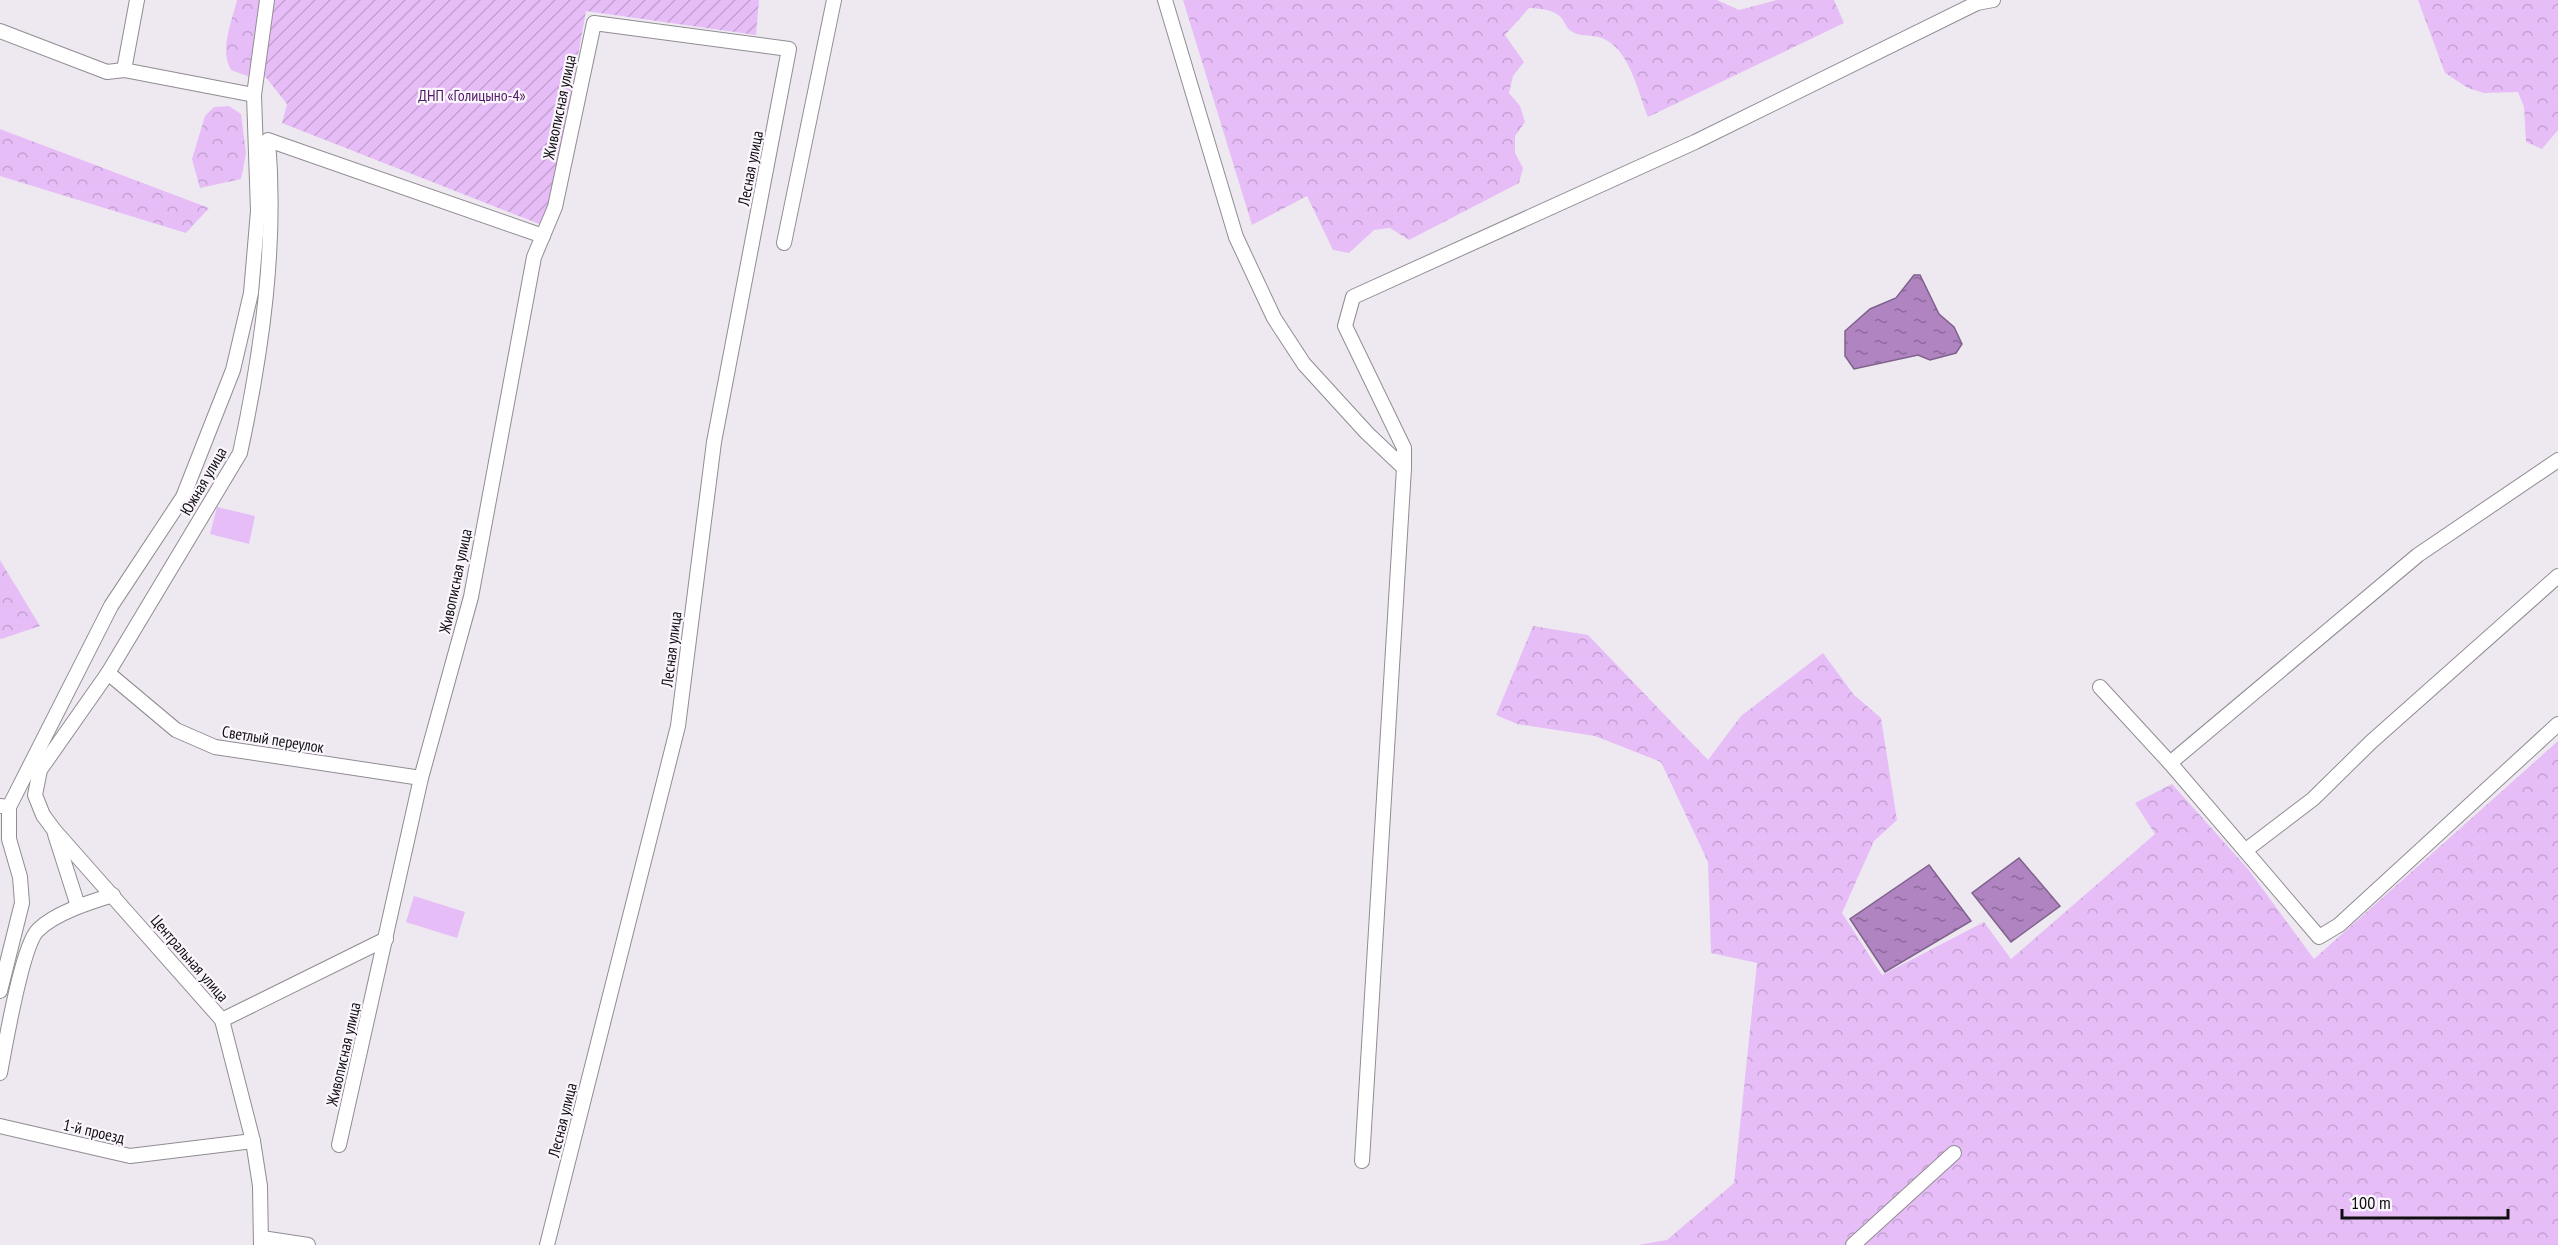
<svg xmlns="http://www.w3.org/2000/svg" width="2558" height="1245" font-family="'PT Sans Narrow',sans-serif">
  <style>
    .grass { fill: #e6bdf7 }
    .forest { fill: url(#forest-crowns) }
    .garden { fill: url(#garden-furrows) }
    .water { fill: url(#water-ripples); stroke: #7f618c; stroke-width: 1.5 }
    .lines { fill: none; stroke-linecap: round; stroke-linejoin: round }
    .minor-casing { stroke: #918c93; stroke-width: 16 }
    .minor { stroke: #fff; stroke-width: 14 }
    .labels { text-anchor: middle; stroke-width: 4.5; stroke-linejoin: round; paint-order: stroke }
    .park-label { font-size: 16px; fill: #511a64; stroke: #fbf6fe }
    .street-label { font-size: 16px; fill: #100e10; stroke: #fbf6fe }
  </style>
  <defs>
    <pattern id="forest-crowns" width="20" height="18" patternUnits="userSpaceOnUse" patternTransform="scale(1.5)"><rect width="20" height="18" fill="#e6bdf7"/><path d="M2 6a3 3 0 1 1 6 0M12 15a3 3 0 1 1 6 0" fill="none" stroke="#c4a1d3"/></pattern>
    <pattern id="garden-furrows" width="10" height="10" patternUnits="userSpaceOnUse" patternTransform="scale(1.5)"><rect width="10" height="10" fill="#e6bdf7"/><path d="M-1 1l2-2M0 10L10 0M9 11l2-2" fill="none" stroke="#c4a1d3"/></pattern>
    <pattern id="water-ripples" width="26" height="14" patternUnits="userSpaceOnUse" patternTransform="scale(1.5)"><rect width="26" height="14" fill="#af84c1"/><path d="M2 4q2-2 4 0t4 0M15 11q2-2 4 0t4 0" fill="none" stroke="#8d6a9b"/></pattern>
  </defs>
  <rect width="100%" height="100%" fill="#eee9f0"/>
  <!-- grass -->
  <g class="grass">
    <path d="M217 507 255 516 249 544 210 534Z"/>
    <path d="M414 896 465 912 457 938 406 922Z"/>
  </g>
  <!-- forest -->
  <g class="forest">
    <path d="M237 0H261L250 77 231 70C219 50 232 21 237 0Z"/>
    <path d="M1183 0H1717L1739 10 1777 0H1834L1844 23 1648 117C1638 93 1630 49 1602 38 1592 34 1581 38 1571 31 1567 29 1565 23 1563 20 1556 9 1540 9 1529 8L1505 35 1524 62 1513 76 1509 93 1520 106 1525 122 1515 136V153L1523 168 1519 183 1409 240 1390 228 1374 230 1349 253 1333 250 1307 196 1252 225Z"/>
    <path d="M2418 0H2558V130L2542 149 2526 142 2524 107 2518 92 2484 93 2468 88 2445 73Z"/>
    <path d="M229 106 241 114 246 153 241 179 200 188 192 159 205 116 214 107Z"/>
    <path d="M0 129 209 208 186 233 0 176Z"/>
    <path d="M0 560 40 626 1 639 0 638Z"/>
    <path d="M1533 626 1588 635 1708 760 1741 716 1823 653 1854 695 1881 718 1897 820 1874 841 1842 913 1882 975 1984 922 2011 959 2155 834 2135 803 2172 784 2248 869 2314 959 2558 741V1245H1638L1667 1240 1734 1183 1757 963 1711 953 1708 862 1661 762 1595 736 1517 724 1496 715Z"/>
  </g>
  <!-- garden -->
  <path class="garden" d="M274 0H759L756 35 586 11 547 227 282 123 287 104 264 75Z"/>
  <!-- water -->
  <g class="water">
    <path d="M1914 275H1920L1939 314 1954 327 1962 344 1956 353 1930 360 1918 355 1854 369 1845 356V331L1870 309 1896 298Z"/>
    <path d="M2019 858 2060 906 2011 942 1972 893Z"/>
    <path d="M1929 865 1971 921 1885 972 1850 919Z"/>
  </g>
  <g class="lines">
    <!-- minor casing -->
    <g class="minor-casing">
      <g id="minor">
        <path d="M1165 0 1236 237 1274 318 1304 364 1367 433 1404 468 1362 1161"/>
        <path d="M0 31 107 72 124 70 254 95"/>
        <path d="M124 70 137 0"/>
        <path d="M784 243 834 0"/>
        <path d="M1404 468V448L1345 326 1353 297 1695 142 1977 3 1993 0"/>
        <path d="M108 673 176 730 215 747 421 778"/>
        <path d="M2100 687 2170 763 2418 555 2558 460"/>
        <path d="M2170 763 2319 937 2339 925 2558 724"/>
        <path d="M0 806 9 807 111 606 183 497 233 370 251 293 258 211 254 95 267 0"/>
        <path d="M55 834 78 906"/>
        <path d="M2246 850 2313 799 2371 742 2558 576"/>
        <path d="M0 991 22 903 20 877 9 839V807"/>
        <path d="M222 1020 386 939"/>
        <path d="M0 1073C5 1047 22 945 38 930 55 913 90 902 113 895"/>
        <path d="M0 1126 130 1156 253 1141"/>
        <path d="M339 1145 421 778 471 597 534 257 555 207 594 23 789 49 714 442 678 726 547 1245"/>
        <path d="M262 1238 308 1245"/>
        <path d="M261 1245 260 1186 253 1141 222 1020 54 830 43 815 35 795 40 770 108 673 240 453C262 351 277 245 268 140L543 236"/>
        <path d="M1853 1245 1954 1153"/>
      </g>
    </g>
    <!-- minor -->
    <use href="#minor" class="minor"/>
  </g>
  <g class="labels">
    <!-- park labels -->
    <g class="park-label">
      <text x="472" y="101">ДНП «Голицыно-4»</text>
    </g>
    <!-- street labels -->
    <g class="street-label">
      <text transform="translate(559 107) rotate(-78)" y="6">Живописная улица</text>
      <text transform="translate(750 168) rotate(-79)" y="6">Лесная улица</text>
      <text transform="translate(203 481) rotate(-60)" y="6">Южная улица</text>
      <text transform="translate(455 581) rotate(-78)" y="6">Живописная улица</text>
      <text transform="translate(671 649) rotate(-83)" y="6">Лесная улица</text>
      <text transform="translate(273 739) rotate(9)" y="6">Светлый переулок</text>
      <text transform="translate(190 958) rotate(49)" y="6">Центральная улица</text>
      <text transform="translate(343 1054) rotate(-77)" y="6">Живописная улица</text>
      <text transform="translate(562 1120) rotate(-76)" y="6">Лесная улица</text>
      <text transform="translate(94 1131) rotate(13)" y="6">1-й проезд</text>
    </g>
  </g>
  <!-- scale -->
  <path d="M2342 1209v9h166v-9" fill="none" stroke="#100e10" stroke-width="3"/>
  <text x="2351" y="1209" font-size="18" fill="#100e10" stroke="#fbf6fe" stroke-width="4.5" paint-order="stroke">100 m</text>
</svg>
